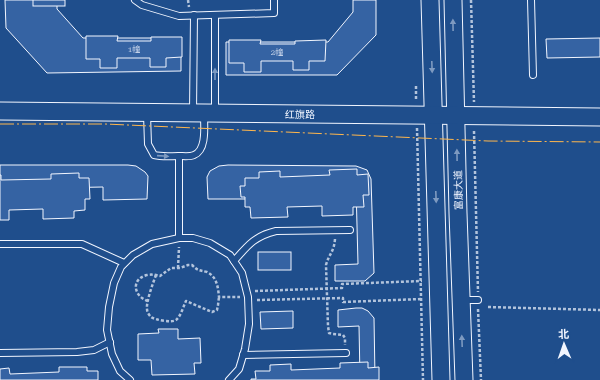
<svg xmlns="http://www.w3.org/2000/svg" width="600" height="380" font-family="'Roboto Serif','Noto Sans SC',serif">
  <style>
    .building { fill: #3563a3; stroke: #f2f6ff }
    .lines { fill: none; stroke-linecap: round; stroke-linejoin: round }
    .lane-casing { stroke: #f2f6ff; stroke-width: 8 }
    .secondary-casing { stroke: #f2f6ff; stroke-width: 19 }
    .path { stroke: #b3c4dc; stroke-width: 2.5; stroke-dasharray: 3 2; stroke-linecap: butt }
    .lane { stroke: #1f4e8c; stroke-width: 6 }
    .secondary { stroke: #1f4e8c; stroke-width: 17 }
    .power { stroke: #ffb74d; stroke-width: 1; stroke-dasharray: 14 3 2 3; stroke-linecap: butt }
    .oneway { fill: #7e9ac0 }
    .labels { text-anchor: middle; stroke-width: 3; stroke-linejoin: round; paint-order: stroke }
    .number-label { font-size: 8px; fill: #c3d1e8 }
    .street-label { font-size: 10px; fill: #f2f6ff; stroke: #1f4e8c }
  </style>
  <rect width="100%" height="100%" fill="#1f4e8c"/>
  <!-- building -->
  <g class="building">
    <path d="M5 0H57V9L83 38H181V71L47 73 6 28Z"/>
    <rect x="33" y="0" width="32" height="6"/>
    <path d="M353 0H376V35L337 75H226V42H328L353 12Z"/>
    <path d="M86 36H118L117 41H151V37H182V57L166 58V67H150V58H117V68H100V59H86Z"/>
    <path d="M600 38V57L547 58 546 39Z"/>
    <path d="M229 40H261L260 44H295V41L326 40 325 61H309V70H293V61H261V72H244V63H229Z"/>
    <path d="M0 165H128L136 166 145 172 148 176 147 199 103 200V187L0 189Z"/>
    <path d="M228 165 356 166 367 170 371 179 374 273 365 281H335V265L358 264 356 187H256L257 199H208L207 177 210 171 219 166Z"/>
    <path d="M357 169V175L368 174 369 195H363L364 207H353V215L322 216V206L287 207 288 217 251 218 250 207H245V197H241L240 186H245V178H259V172L280 171V177L330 175 329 170Z"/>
    <path d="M79 173V178H89L90 199H85V210L74 211V218L43 219V209L9 210V220H0V175H1V180L51 179V174Z"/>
    <rect x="258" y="252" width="33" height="18"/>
    <path d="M356 308H362L368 311 374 318 375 378H360L359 326 338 327V310Z"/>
    <path d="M293 311V328L261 329 260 312Z"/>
    <path d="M158 329H178V339L200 338 201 363H194L195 374 152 375 151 360H138V334L159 333Z"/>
    <path d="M368 362V368L379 367V380H251V379H256L255 371H270V365L291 364V370L340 368V363Z"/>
    <path d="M59 367H87V371H98V380H0V369L9 368 10 374 59 372Z"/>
  </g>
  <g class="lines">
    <!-- lane casing -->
    <g class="lane-casing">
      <g id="lane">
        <path d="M135 0 142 5 179 16 274 13V0"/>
        <path d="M531 0 533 75"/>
        <path d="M215 111V15"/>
        <path d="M193 112 194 15"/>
        <path d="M147 114 148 144 154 155C162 157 170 156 179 156 183 156 190 157 194 155 207 150 204 126 204 115"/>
        <path d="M179 238V156"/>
        <path d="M0 244H82L124 263"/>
        <path d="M234 261C248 245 255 236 276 231L350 230"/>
        <path d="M463 300H478"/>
        <path d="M0 353 77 352 94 350 110 342"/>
        <path d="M243 355 346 353"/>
        <path d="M130 380 120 371 112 354 107 330 109 307 114 283 121 267 133 255 152 244 179 238H193L210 243 230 255 242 273 248 297 249 324 245 349 239 369 229 380"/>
      </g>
    </g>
    <!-- secondary casing -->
    <g class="secondary-casing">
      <g id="secondary">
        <path d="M430 0 441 380"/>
        <path d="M453 0 458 213 464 380"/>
        <path d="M0 111 600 117"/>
      </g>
    </g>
    <!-- path -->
    <g class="path">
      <path d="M188 0 189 7"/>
      <path d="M471 0 474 102"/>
      <path d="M416 86V101"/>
      <path d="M417 128 423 380"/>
      <path d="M474 131 478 292"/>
      <path d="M335 239C334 252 329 254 326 265L328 326 329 333 333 334 343 335 345 338V345"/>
      <path d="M178 268 179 247"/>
      <path d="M156 275C153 283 146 302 147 309 147 312 149 315 151 317 155 320 172 323 176 320 181 316 183 307 186 301L212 312 217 310 218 305 219 297"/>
      <path d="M255 291 342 288V284L422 281"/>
      <path d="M257 300 343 298V302L422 299"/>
      <path d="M148 301C133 296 131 279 147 275 152 274 156 275 160 276L171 268H180L188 265H192C198 271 199 270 207 272 217 277 218 287 219 297H240"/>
      <path d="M488 307 600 310"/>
      <path d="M478 309 481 380"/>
    </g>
    <!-- lane -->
    <use href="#lane" class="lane"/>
    <!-- secondary -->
    <use href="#secondary" class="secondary"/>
    <!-- power -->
    <path class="power" d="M0 124H105L488 141 600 142"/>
  </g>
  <!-- one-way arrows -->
  <defs><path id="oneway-solid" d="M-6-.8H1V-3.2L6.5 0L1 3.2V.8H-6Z"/></defs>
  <g class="oneway">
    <use href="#oneway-solid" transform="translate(453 25) rotate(-91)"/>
    <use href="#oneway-solid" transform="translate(432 67) rotate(88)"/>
    <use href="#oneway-solid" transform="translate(215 74) rotate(-90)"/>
    <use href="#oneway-solid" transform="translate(457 155) rotate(-91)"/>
    <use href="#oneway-solid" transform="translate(163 156) rotate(4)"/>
    <use href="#oneway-solid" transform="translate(436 197) rotate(88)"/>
    <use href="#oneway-solid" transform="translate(462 341) rotate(-92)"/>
  </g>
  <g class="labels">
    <!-- number labels -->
    <g class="number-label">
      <text x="134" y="52">1幢</text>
      <text x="277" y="55">2幢</text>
    </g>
    <!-- street labels -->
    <g class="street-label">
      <text x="300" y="118">红旗路</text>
      <text transform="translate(458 190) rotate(-91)" y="4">富康大道</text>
    </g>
  </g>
  <!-- north arrow -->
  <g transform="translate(564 344) rotate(358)" stroke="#1f4e8c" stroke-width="3" paint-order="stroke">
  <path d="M0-3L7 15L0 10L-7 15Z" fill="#f2f6ff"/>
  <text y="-6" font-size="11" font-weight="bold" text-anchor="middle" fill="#f2f6ff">北</text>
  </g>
</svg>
